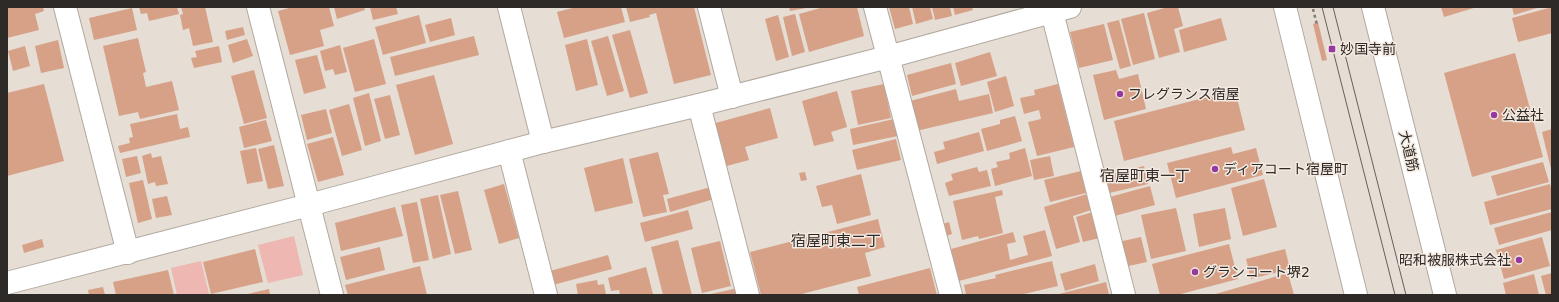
<svg xmlns="http://www.w3.org/2000/svg" width="1559" height="302" font-family="'DejaVu Sans','Noto Sans JP',sans-serif">
  <style>
    .green { fill: #eeb7b1 }
    .building { fill: #d6a187 }
    .lines { fill: none; stroke-linecap: round; stroke-linejoin: round }
    .street-casing { stroke: #b1a89f; stroke-width: 24 }
    .secondary-casing { stroke: #b1a89f; stroke-width: 24 }
    .path { stroke: #817b75; stroke-width: 2.5; stroke-dasharray: 3 3; stroke-linecap: butt }
    .street { stroke: #fff; stroke-width: 22 }
    .secondary { stroke: #fff; stroke-width: 22 }
    .tram { stroke: #66605b; stroke-width: 1 }
    .poi-dot { fill: #9638a1; stroke: #f4eae1; stroke-width: 1.5 }
    .labels { text-anchor: middle; stroke-width: 3; stroke-linejoin: round; paint-order: stroke }
    .poi-label { font-size: 14px; fill: #2e2a27; stroke: #f4eae1; text-anchor: start }
    .street-label { font-size: 14px; fill: #2e2a27; stroke: #f4eae1 }
    .neighbourhood-label { font-size: 15px; fill: #2e2a27; stroke: #f4eae1 }
  </style>
  <rect width="100%" height="100%" fill="#e6ddd4"/>
  <!-- green -->
  <g class="green">
    <path d="M294 236 303 275 268 283 258 245Z"/>
    <path d="M201 261 209 294 177 295 171 268Z"/>
  </g>
  <!-- building -->
  <g class="building">
    <path d="M7 7H43L44 11 35 14 39 30 7 38Z"/>
    <path d="M139 7H177L179 14 149 21 147 13 141 14Z"/>
    <path d="M181 7H205L213 42 193 46 189 28 183 30 180 15 183 14Z"/>
    <path d="M293 7H329L334 26 320 30 324 46 290 55 278 11Z"/>
    <path d="M334 7H364L365 10 337 19Z"/>
    <path d="M370 7H396L398 14 373 20Z"/>
    <path d="M576 7H621L625 22 564 38 557 12Z"/>
    <path d="M626 7H694L711 75 674 84 656 13 649 15 650 17 630 22Z"/>
    <path d="M789 7H806V8L790 11Z"/>
    <path d="M824 7H857L864 36 809 52 799 14Z"/>
    <path d="M889 7H909L913 24 895 29Z"/>
    <path d="M912 7H930L933 19 916 24Z"/>
    <path d="M932 7H950L952 16 935 20Z"/>
    <path d="M953 7H972L973 10 955 15Z"/>
    <path d="M1168 7H1178L1183 26 1174 29 1180 52 1159 58 1147 13Z"/>
    <path d="M1441 7H1477L1444 17Z"/>
    <path d="M1512 7H1540L1514 15Z"/>
    <path d="M1552 7V33L1518 42 1512 18Z"/>
    <path d="M132 8 137 30 94 40 89 18Z"/>
    <path d="M1144 13 1155 59 1133 65 1121 19Z"/>
    <path d="M795 14 805 52 792 56 783 17Z"/>
    <path d="M419 15 426 43 383 55 375 27Z"/>
    <path d="M778 15 789 57 776 61 765 19Z"/>
    <path d="M451 18 455 35 430 42 425 25Z"/>
    <path d="M1221 18 1227 40 1184 52 1179 30Z"/>
    <path d="M1119 20 1131 66 1120 69 1107 23Z"/>
    <path d="M1318 22 1327 60 1322 61 1313 24Z"/>
    <path d="M1104 24 1113 60 1079 68 1070 32Z"/>
    <path d="M243 27 245 35 227 40 225 31Z"/>
    <path d="M630 30 648 93 630 98 612 35Z"/>
    <path d="M474 36 479 55 395 76 390 57Z"/>
    <path d="M608 36 624 91 607 96 591 41Z"/>
    <path d="M138 38 146 72 143 73 146 87 172 81 179 110 140 119 138 112 119 116 103 46Z"/>
    <path d="M247 39 253 56 233 63 228 45Z"/>
    <path d="M374 39 386 84 355 92 343 48Z"/>
    <path d="M587 39 598 85 576 91 565 45Z"/>
    <path d="M58 40 64 68 41 73 35 46Z"/>
    <path d="M340 45 347 72 335 75 333 69 325 71 320 51Z"/>
    <path d="M25 46 30 66 13 71 8 51Z"/>
    <path d="M219 46 222 62 194 68 191 58 197 57 195 51Z"/>
    <path d="M990 52 997 76 961 86 955 63Z"/>
    <path d="M1515 53 1543 157 1472 177 1444 73Z"/>
    <path d="M317 55 326 88 304 94 295 60Z"/>
    <path d="M951 63 956 84 912 96 907 75Z"/>
    <path d="M254 70 267 118 244 124 231 76Z"/>
    <path d="M1116 70 1119 79 1138 74 1146 109 1104 120 1093 75Z"/>
    <path d="M434 75 453 144 415 155 396 85Z"/>
    <path d="M1006 76 1014 106 995 112 987 82Z"/>
    <path d="M44 84 64 161 7 176V93Z"/>
    <path d="M884 84 891 118 858 125 851 91Z"/>
    <path d="M1058 84 1074 147 1037 156 1028 122 1041 119 1039 110 1024 114 1020 98 1035 95 1034 90Z"/>
    <path d="M956 89 959 101 989 94 993 113 916 131 910 101Z"/>
    <path d="M1235 90 1245 130 1124 161 1114 121Z"/>
    <path d="M837 91 847 127 831 132 834 141 814 146 802 101Z"/>
    <path d="M369 93 381 141 365 146 353 98Z"/>
    <path d="M390 95 400 135 385 139 374 99Z"/>
    <path d="M349 104 362 150 342 156 329 110Z"/>
    <path d="M770 108 778 138 745 147 749 160 723 167 712 124Z"/>
    <path d="M326 109 332 133 307 140 301 115Z"/>
    <path d="M177 114 180 129 188 127 190 137 120 153 118 146 130 143 129 138 133 137 130 124Z"/>
    <path d="M1015 116 1022 141 987 151 981 129 1000 124V120Z"/>
    <path d="M894 119 898 136 853 145 850 129Z"/>
    <path d="M266 120 272 141 244 148 239 127Z"/>
    <path d="M1552 129V169H1551L1542 132Z"/>
    <path d="M979 132 984 151 937 164 934 152 945 149 943 142Z"/>
    <path d="M333 137 344 175 318 182 307 144Z"/>
    <path d="M896 139 901 160 857 170 852 150Z"/>
    <path d="M274 145 284 186 268 189 258 149Z"/>
    <path d="M1231 147 1233 154 1256 148 1263 175 1176 198 1167 163Z"/>
    <path d="M256 148 263 181 247 184 240 151Z"/>
    <path d="M1025 148 1032 176 995 186 991 169 998 167 996 162 1010 159 1009 153Z"/>
    <path d="M658 152 669 194 663 195 667 212 643 217 629 159Z"/>
    <path d="M151 153 152 158 161 156 168 184 156 186 155 182 148 184 142 156Z"/>
    <path d="M137 156 141 173 126 177 122 159Z"/>
    <path d="M1050 156 1054 176 1034 180 1030 160Z"/>
    <path d="M623 158 633 203 595 212 584 168Z"/>
    <path d="M1543 162 1549 182 1497 196 1491 176Z"/>
    <path d="M1144 166 1148 184 1105 194 1101 177Z"/>
    <path d="M977 167 979 172 987 170 991 186 949 196 945 183 953 180 951 174Z"/>
    <path d="M1081 171 1086 193 1050 202 1044 180Z"/>
    <path d="M805 172 807 180 801 181 799 173Z"/>
    <path d="M861 174 871 215 837 224 832 205 822 207 816 186Z"/>
    <path d="M1264 179 1277 227 1243 236 1231 188Z"/>
    <path d="M143 180 152 219 138 223 129 183Z"/>
    <path d="M504 184 519 238 499 244 484 190Z"/>
    <path d="M1550 184 1552 192V209L1490 225 1484 202Z"/>
    <path d="M1150 186 1155 205 1111 217 1106 198Z"/>
    <path d="M711 187 714 199 670 212 667 199Z"/>
    <path d="M1002 190 1003 195 995 197 1003 233 979 239 978 236 962 240 953 201Z"/>
    <path d="M458 191 472 250 455 254 440 195Z"/>
    <path d="M1087 194 1091 210 1073 216 1080 242 1056 249 1044 207Z"/>
    <path d="M438 195 451 254 433 259 420 199Z"/>
    <path d="M167 196 172 215 156 218 152 199Z"/>
    <path d="M417 202 429 260 413 263 401 205Z"/>
    <path d="M395 207 403 236 341 251 335 223Z"/>
    <path d="M1176 208 1186 251 1151 259 1141 215Z"/>
    <path d="M1225 208 1231 239 1199 247 1193 214Z"/>
    <path d="M688 210 693 229 645 242 640 223Z"/>
    <path d="M1093 212 1099 238 1083 242 1076 217Z"/>
    <path d="M1552 212V230L1499 245 1494 228Z"/>
    <path d="M878 219 885 247 865 253 871 276 798 295H761L750 252Z"/>
    <path d="M949 222 952 234 946 236 943 224Z"/>
    <path d="M1045 230 1052 256 959 281 951 249 1013 232 1016 242 1007 244 1010 260 1028 255 1023 236Z"/>
    <path d="M1141 237 1147 262 1124 267 1118 242Z"/>
    <path d="M1542 237 1550 266 1504 279 1496 250Z"/>
    <path d="M42 239 44 247 24 253 22 245Z"/>
    <path d="M678 240 692 295H663L651 247Z"/>
    <path d="M720 241 731 286 702 293 691 248Z"/>
    <path d="M1229 244 1238 279 1177 295H1160L1152 264Z"/>
    <path d="M380 247 385 270 346 280 340 257Z"/>
    <path d="M255 249 263 282 211 294 203 262Z"/>
    <path d="M1285 249 1290 269 1251 279 1246 259Z"/>
    <path d="M608 255 612 269 553 285 550 271Z"/>
    <path d="M1052 261 1058 286 1020 295H966L964 285 996 278 995 275Z"/>
    <path d="M1095 264 1099 281 1065 291 1060 274Z"/>
    <path d="M420 266 427 295H348L345 285Z"/>
    <path d="M646 267 653 294 620 295 619 290 611 291 608 278Z"/>
    <path d="M930 268 937 295H859L857 287Z"/>
    <path d="M168 270 174 295H116L113 282Z"/>
    <path d="M1288 273 1294 295H1212Z"/>
    <path d="M1552 273V295H1546L1541 276Z"/>
    <path d="M1534 274 1539 295H1506L1503 283Z"/>
    <path d="M597 280 598 285 604 284 606 295H578L576 284Z"/>
    <path d="M1106 282 1109 295H1059V294Z"/>
    <path d="M103 287 105 295H89L88 290Z"/>
    <path d="M738 288 740 295H711V294Z"/>
    <path d="M269 289 270 295H248V294Z"/>
  </g>
  <g class="lines">
    <!-- street casing -->
    <g class="street-casing">
      <g id="street">
        <path d="M65 7 128 253"/>
        <path d="M258 7 332 295"/>
        <path d="M709 7 732 97"/>
        <path d="M875 7 951 295"/>
        <path d="M1052 12 1124 295"/>
        <path d="M699 105 748 295"/>
        <path d="M509 151 546 295"/>
      </g>
    </g>
    <!-- secondary casing -->
    <g class="secondary-casing">
      <g id="secondary">
        <path d="M509 7 543 142"/>
        <path d="M1285 7 1356 295"/>
        <path d="M1373 7 1445 295"/>
        <path d="M7 283 309 205 543 142 699 105 888 57 1070 7"/>
      </g>
    </g>
    <!-- path -->
    <path class="path" d="M1313 9 1317 25"/>
    <!-- street -->
    <use href="#street" class="street"/>
    <!-- secondary -->
    <use href="#secondary" class="secondary"/>
    <!-- tram -->
    <g class="tram">
      <path d="M1322 7 1395 295"/>
      <path d="M1333 7 1406 295"/>
    </g>
  </g>
  <!-- markers -->
  <g class="poi-dot">
    <rect x="1328" y="45" width="8" height="8" rx="2"/>
    <circle cx="1120" cy="94" r="4"/>
    <circle cx="1494" cy="115" r="4"/>
    <circle cx="1215" cy="169" r="4"/>
    <circle cx="1519" cy="260" r="4"/>
    <circle cx="1195" cy="272" r="4"/>
  </g>
  <g class="labels">
    <!-- poi labels -->
    <g class="poi-label">
      <text x="1340" y="54">妙国寺前</text>
      <text x="1128" y="99">フレグランス宿屋</text>
      <text x="1502" y="120">公益社</text>
      <text x="1223" y="174">ディアコート宿屋町</text>
      <text x="1511" y="265" text-anchor="end">昭和被服株式会社</text>
      <text x="1203" y="277">グランコート堺2</text>
    </g>
    <!-- street labels -->
    <g class="street-label">
      <text transform="translate(1409 151) rotate(76)" y="5">大道筋</text>
    </g>
    <!-- neighbourhood labels -->
    <g class="neighbourhood-label">
      <text x="1145" y="181">宿屋町東一丁</text>
      <text x="836" y="246">宿屋町東二丁</text>
    </g>
  </g>
  <!-- border -->
  <rect width="1559" height="302" fill="none" stroke="#2e2a27" stroke-width="16"/>
</svg>
